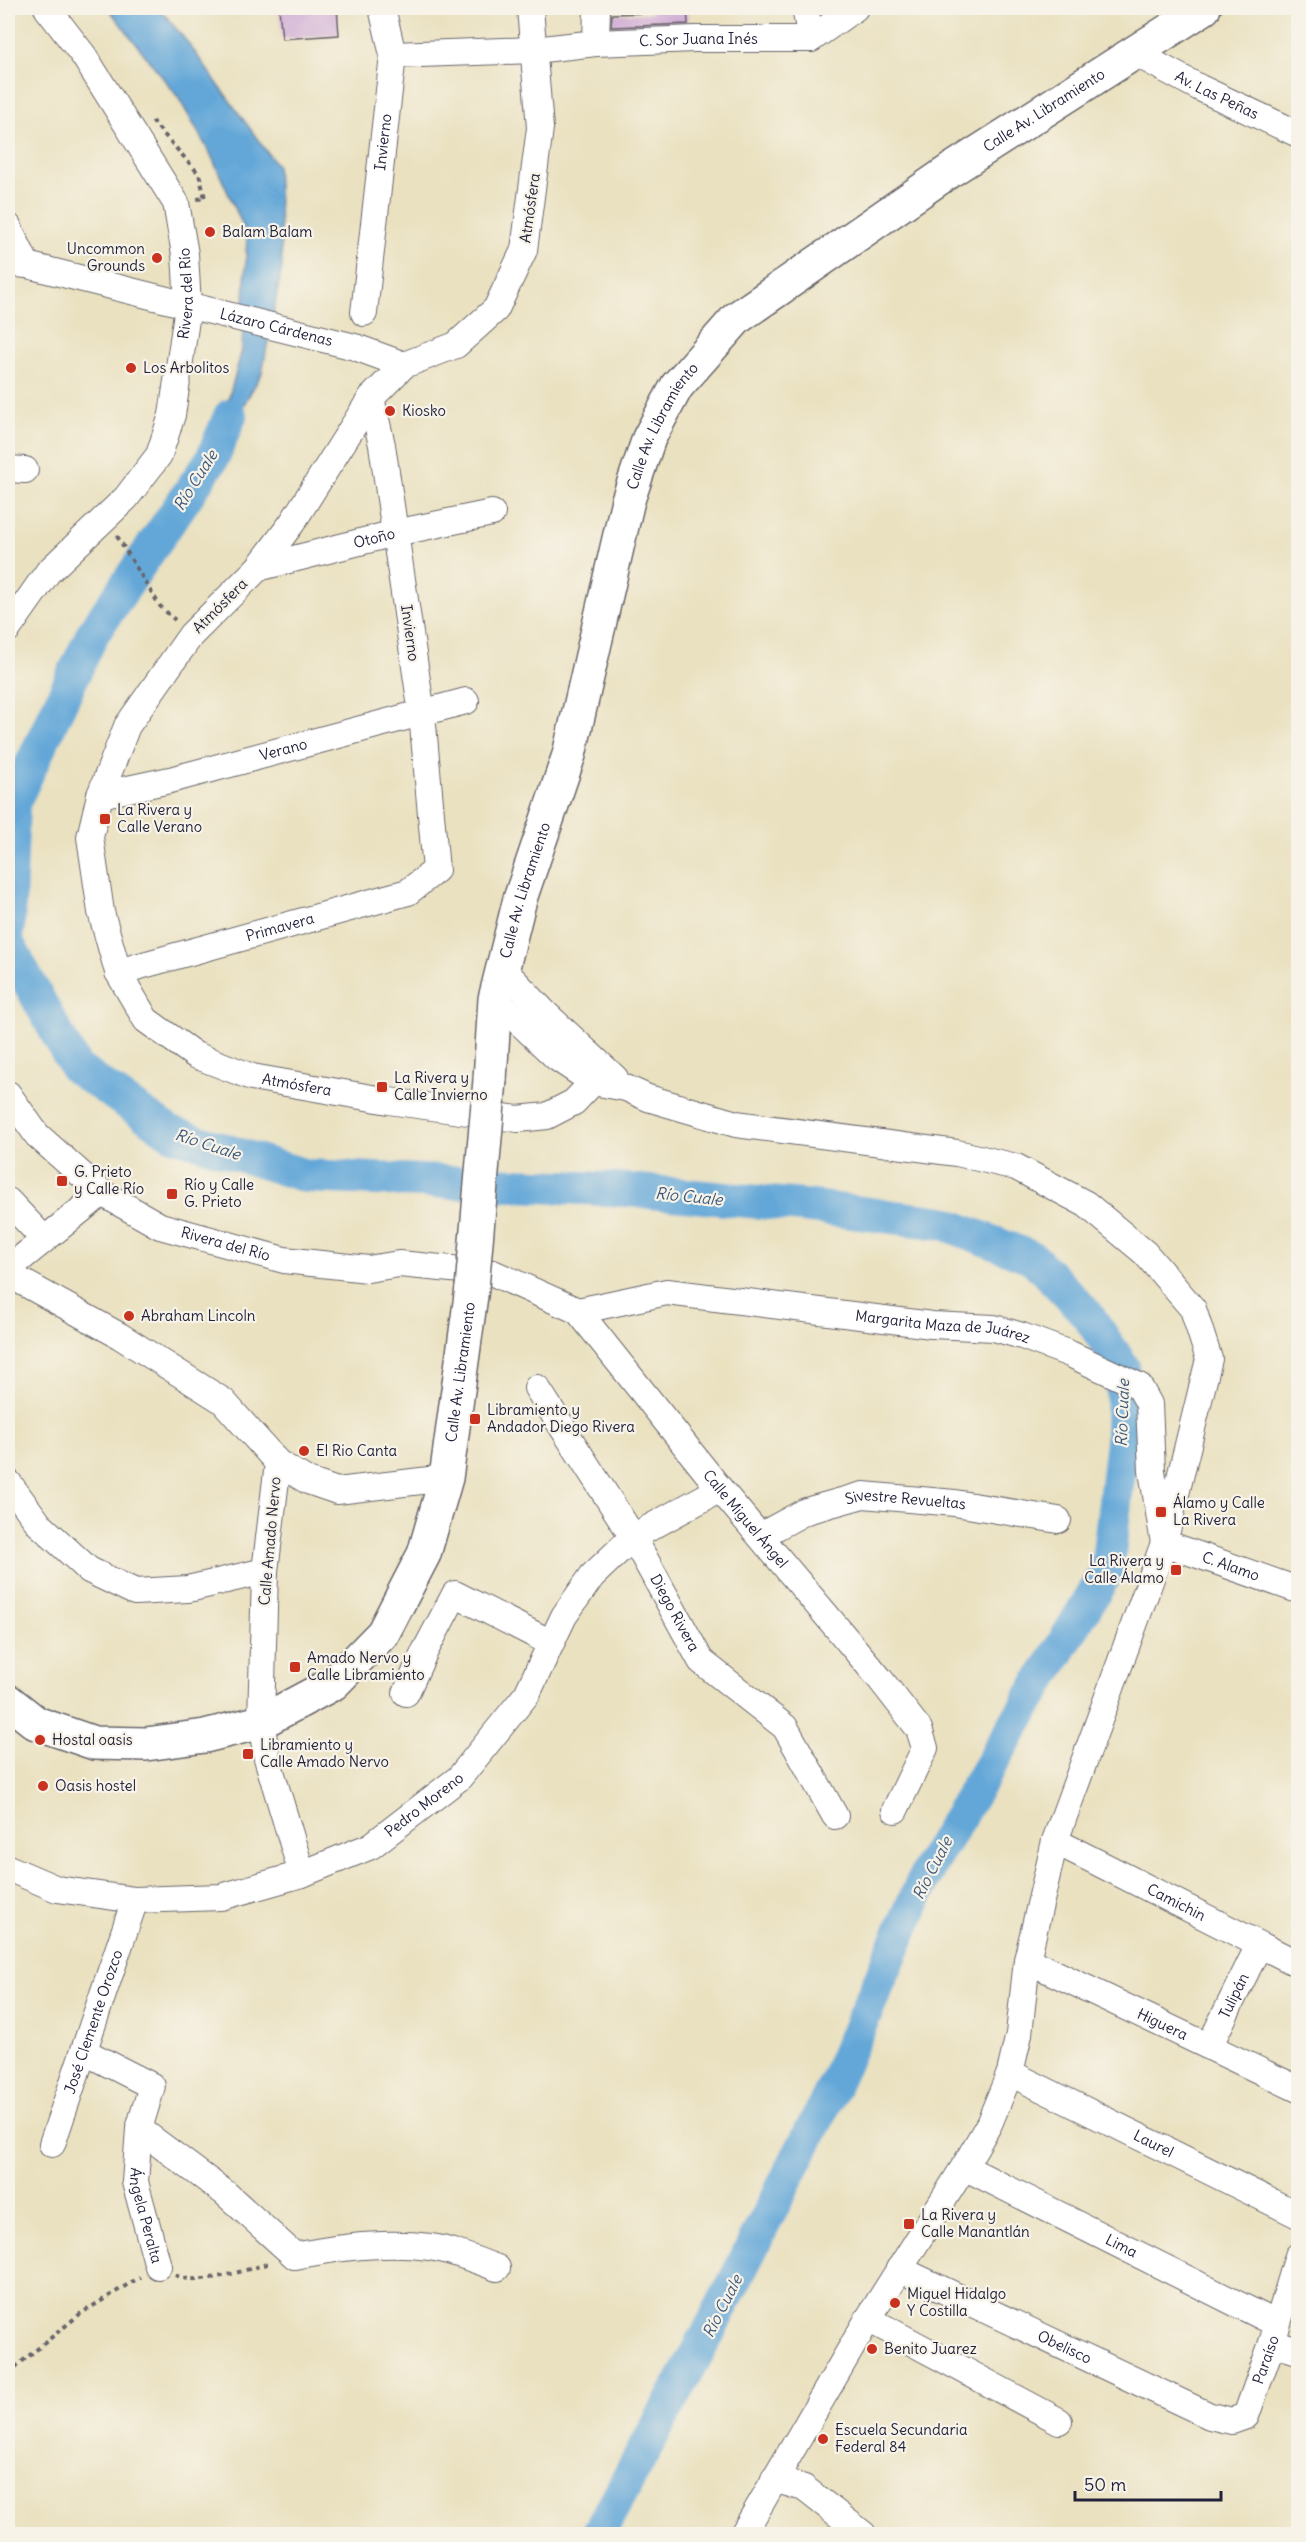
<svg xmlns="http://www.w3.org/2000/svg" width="1306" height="2542" font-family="Delius,sans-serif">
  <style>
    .water { fill: #63a7d8; stroke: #42648a; stroke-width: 1.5 }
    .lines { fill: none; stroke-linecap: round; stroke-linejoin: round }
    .river { stroke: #63a7d8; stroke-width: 34 }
    .building { fill: #cea9d4 }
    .minor-casing { stroke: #68656a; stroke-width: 28 }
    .major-casing { stroke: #68656a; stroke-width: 36 }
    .path { stroke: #68656a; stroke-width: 4; stroke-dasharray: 4.5 4.5; stroke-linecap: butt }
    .minor { stroke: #fff; stroke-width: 26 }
    .major { stroke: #fff; stroke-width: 33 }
    .major-bridge-casing { stroke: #68656a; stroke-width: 36; stroke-linecap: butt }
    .major-bridge { stroke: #fff; stroke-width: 33 }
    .poi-dot { fill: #c8321e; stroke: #f7f3e8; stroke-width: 2 }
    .labels { text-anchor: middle; stroke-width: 4.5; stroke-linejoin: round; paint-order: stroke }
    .street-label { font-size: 15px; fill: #22223b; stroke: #f7f3e8 }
    .poi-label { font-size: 15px; fill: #22223b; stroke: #f7f3e8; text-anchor: start }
    .water-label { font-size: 16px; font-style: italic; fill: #3c577a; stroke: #f7f3e8 }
  </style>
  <rect width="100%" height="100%" fill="#f7f3e8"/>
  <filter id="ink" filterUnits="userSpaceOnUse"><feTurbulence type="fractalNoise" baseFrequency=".0167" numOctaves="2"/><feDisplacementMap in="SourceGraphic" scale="12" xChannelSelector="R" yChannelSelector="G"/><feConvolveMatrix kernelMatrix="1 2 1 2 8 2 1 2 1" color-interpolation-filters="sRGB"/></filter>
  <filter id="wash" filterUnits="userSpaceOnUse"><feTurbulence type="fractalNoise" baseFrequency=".008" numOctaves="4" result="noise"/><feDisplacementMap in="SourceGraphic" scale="24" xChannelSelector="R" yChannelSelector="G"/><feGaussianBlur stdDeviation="1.35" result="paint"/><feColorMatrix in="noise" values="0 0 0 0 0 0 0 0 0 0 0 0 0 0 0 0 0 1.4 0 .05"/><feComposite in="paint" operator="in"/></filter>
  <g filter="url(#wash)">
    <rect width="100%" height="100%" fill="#eae1c0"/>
    <!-- water -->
    <path class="water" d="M108 8H159L188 43 277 166 282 267 262 373 212 459 242 350 247 235 211 155 178 97Z"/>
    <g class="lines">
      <!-- river -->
      <g class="river">
        <path d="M8 928 13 804 93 633 212 459 230 416"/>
        <path d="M8 944 76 1068 171 1133 306 1176 628 1190 803 1206 943 1223 1033 1258 1087 1314 1123 1367 1122 1442 1107 1571 930 1865 830 2094 705 2339 598 2534"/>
      </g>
    </g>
    <g id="blocks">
      <!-- building -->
      <g class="building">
        <path d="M279 8H337L339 35 282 39Z"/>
        <path d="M652 8H687L688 24 611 27 612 14 652 13Z"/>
      </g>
    </g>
  </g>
  <g filter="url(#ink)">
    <use href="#blocks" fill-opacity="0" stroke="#68656a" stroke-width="1.5"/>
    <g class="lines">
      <!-- minor casing -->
      <g class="minor-casing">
        <g id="minor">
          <path id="s1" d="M530 8 540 128 524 250 496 309 456 345 404 365 371 398 292 523 258 568 191 635 127 726 100 795 90 837 101 912 118 972 146 1020 195 1055 252 1077 389 1101 518 1119 547 1116 574 1102 593 1082 601 1069"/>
          <path d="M805 8 811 39"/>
          <path d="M596 43 597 8"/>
          <path id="s2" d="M1135 53 1200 88 1298 134"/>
          <path id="s3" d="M393 55 534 50 596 43 695 39H811L855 8"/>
          <path d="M8 226 27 265"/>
          <path id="s4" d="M8 263 27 265 355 347 404 365"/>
          <path id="s5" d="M364 313 393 55 382 8"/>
          <path d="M8 469 25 470"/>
          <path id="s6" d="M258 568 395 533 492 513"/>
          <path id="s7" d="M8 629 48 572 126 498 159 455 172 415 188 306 185 254 176 203 84 56 47 8"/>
          <path id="s8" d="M100 795 170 780 466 701"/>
          <path d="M503 969 545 1013 615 1078"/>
          <path id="s9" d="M118 972 408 892 436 870 422 714 382 445 371 398"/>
          <path d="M495 999 557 1058 593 1082 626 1088 648 1098 736 1124 957 1153 1016 1167 1086 1204 1145 1253 1193 1309 1209 1359 1164 1543 1055 1841 1027 1960 1019 2034 1010 2073 989 2124 964 2167 868 2319 743 2534"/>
          <path id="s10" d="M8 1094 37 1135 102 1193 160 1226 284 1260 368 1269 399 1264 493 1273 578 1311 720 1489 880 1679 919 1729 925 1748 895 1810"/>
          <path d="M8 1201 44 1239"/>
          <path d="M8 1269 102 1193"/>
          <path d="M8 1274 120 1336 223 1401 278 1463 308 1481 337 1491 446 1478"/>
          <path id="s11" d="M578 1311 667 1292 932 1325 994 1328 1022 1336 1070 1354 1139 1386 1149 1404 1152 1471 1164 1543 1298 1590"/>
          <path id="s12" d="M537 1388 633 1537 701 1661 785 1727 835 1816"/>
          <path d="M278 1463 265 1571 261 1722 267 1758 302 1874"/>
          <path d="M8 1482 39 1524 89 1570 135 1592 188 1589 265 1571"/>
          <path id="s13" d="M760 1536 806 1511 863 1495 955 1503 1058 1520"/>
          <path d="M406 1693 424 1653 455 1594 551 1643"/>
          <path id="s14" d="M1055 1841 1298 1964"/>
          <path id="s15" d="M8 1868 57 1889 135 1900 221 1897 302 1874 371 1846 459 1778 527 1694 564 1616 592 1576 633 1537 720 1489"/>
          <path id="s16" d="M1027 1960 1298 2089"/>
          <path id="s17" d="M1209 2047 1259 1945"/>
          <path id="s18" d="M85 2052 152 2086 139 2129 135 2182 158 2266"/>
          <path id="s19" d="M1010 2073 1298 2215"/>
          <path d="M139 2129 225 2193 295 2256C339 2247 385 2241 430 2247 453 2250 475 2260 497 2268"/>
          <path id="s20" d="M52 2144 135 1900"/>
          <path id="s21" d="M964 2167 1277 2324"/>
          <path id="s22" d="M899 2269 1210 2416 1232 2421 1246 2416 1272 2343 1298 2256"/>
          <path d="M868 2319 1059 2421"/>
          <path d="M1272 2343 1298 2351"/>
          <path d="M774 2479 804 2488 863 2534"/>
        </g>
      </g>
      <!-- major casing -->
      <g class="major-casing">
        <g id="major">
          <path id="s23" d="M490 1080 495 999 520 899 569 755 628 500 649 438 677 386 737 318 951 170 1204 8"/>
          <path id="s24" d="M8 1701 36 1723 94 1743 146 1744 205 1736 261 1722 334 1683 383 1633 424 1554 446 1478 472 1288"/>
        </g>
      </g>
      <!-- path -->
      <g class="path">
        <path d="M152 121 199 174 205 198 197 199"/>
        <path d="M117 536 160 606 175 620"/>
        <path d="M175 2275C198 2287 245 2270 270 2263"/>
        <path d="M8 2373 80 2314 140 2277"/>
      </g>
      <!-- minor -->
      <use href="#minor" class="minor"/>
      <!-- major -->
      <use href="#major" class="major"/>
      <!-- major-bridge casing -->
      <g class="major-bridge-casing">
        <path id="major-bridge" d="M472 1288 490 1080"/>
      </g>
      <!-- major-bridge -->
      <use href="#major-bridge" class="major-bridge"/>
    </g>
  </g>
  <!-- markers -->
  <g class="poi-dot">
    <circle cx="210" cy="232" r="6"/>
    <circle cx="157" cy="258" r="6"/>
    <circle cx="131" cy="368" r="6"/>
    <circle cx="390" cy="411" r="6"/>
    <rect x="99" y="813" width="12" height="12" rx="3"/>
    <rect x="376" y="1081" width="12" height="12" rx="3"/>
    <rect x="56" y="1175" width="12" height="12" rx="3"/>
    <rect x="166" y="1188" width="12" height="12" rx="3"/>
    <circle cx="129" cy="1316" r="6"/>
    <rect x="469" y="1413" width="12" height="12" rx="3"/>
    <circle cx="304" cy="1451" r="6"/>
    <rect x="1155" y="1506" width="12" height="12" rx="3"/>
    <rect x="1170" y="1564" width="12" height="12" rx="3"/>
    <rect x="289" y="1661" width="12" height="12" rx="3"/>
    <circle cx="40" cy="1740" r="6"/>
    <rect x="242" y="1748" width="12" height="12" rx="3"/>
    <circle cx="43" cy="1786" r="6"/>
    <rect x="903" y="2218" width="12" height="12" rx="3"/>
    <circle cx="895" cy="2303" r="6"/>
    <circle cx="872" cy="2349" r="6"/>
    <circle cx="823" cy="2439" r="6"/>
  </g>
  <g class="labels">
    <!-- street labels -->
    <g class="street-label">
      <text dy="5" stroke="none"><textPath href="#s3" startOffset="306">C. Sor Juana Inés</textPath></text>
      <text dy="5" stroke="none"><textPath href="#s2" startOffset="92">Av. Las Peñas</textPath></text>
      <text dy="5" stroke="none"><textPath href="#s23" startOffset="1184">Calle Av. Libramiento</textPath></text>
      <text dy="5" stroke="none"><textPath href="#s5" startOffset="172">Invierno</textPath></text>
      <text transform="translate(530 208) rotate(-82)" y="5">Atmósfera</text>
      <text dy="5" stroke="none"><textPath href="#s7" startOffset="396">Rivera del Río</textPath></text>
      <text dy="5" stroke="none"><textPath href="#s4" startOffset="276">Lázaro Cárdenas</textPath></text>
      <text dy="5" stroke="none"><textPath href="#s23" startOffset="680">Calle Av. Libramiento</textPath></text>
      <text dy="5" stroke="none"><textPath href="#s6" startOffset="120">Otoño</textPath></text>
      <text transform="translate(220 606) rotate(-45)" y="5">Atmósfera</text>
      <text transform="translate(410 633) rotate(82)" y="5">Invierno</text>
      <text dy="5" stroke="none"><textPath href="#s8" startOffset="189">Verano</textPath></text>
      <text dy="5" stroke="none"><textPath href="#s23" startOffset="194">Calle Av. Libramiento</textPath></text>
      <text dy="5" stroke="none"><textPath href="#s9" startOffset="168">Primavera</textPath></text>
      <text dy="5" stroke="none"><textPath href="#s1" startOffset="1353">Atmósfera</textPath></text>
      <text dy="5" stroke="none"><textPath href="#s10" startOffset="272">Rivera del Río</textPath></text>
      <text dy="5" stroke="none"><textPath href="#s11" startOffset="369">Margarita Maza de Juárez</textPath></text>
      <text dy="5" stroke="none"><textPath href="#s24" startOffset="694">Calle Av. Libramiento</textPath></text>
      <text dy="5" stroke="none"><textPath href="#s13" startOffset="154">Sivestre Revueltas</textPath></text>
      <text dy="5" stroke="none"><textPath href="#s10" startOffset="903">Calle Miguel Ángel</textPath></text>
      <text transform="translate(270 1541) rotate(-85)" y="5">Calle Amado Nervo</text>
      <text dy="5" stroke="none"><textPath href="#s11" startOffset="808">C. Alamo</textPath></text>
      <text dy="5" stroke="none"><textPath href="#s12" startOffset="264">Diego Rivera</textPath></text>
      <text dy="5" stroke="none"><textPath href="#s15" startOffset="444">Pedro Moreno</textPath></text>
      <text dy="5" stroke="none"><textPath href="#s14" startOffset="136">Camichin</textPath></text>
      <text dy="5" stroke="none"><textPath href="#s17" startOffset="57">Tulipán</textPath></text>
      <text dy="5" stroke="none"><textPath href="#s20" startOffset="129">José Clemente Orozco</textPath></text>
      <text dy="5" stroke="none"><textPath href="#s16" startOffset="150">Higuera</textPath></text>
      <text dy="5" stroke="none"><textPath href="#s19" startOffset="160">Laurel</textPath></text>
      <text dy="5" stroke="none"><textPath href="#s18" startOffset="208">Ángela Peralta</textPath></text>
      <text dy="5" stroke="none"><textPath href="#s21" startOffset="176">Lima</textPath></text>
      <text dy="5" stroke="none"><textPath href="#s22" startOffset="183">Obelisco</textPath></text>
      <text dy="5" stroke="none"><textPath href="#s22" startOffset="441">Paraíso</textPath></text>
    </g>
    <!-- poi labels -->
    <g class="poi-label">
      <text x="222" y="237">Balam Balam</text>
      <text x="145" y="254" text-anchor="end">Uncommon<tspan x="145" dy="17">Grounds</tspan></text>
      <text x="143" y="373">Los Arbolitos</text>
      <text x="402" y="416">Kiosko</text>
      <text x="117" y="815">La Rivera y<tspan x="117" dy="17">Calle Verano</tspan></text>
      <text x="394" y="1083">La Rivera y<tspan x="394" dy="17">Calle Invierno</tspan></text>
      <text x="74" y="1177">G. Prieto<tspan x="74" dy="17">y Calle Río</tspan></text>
      <text x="184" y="1190">Río y Calle<tspan x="184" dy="17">G. Prieto</tspan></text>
      <text x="141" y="1321">Abraham Lincoln</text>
      <text x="487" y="1415">Libramiento y<tspan x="487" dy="17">Andador Diego Rivera</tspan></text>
      <text x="316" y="1456">El Rio Canta</text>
      <text x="1173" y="1508">Álamo y Calle<tspan x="1173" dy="17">La Rivera</tspan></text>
      <text x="1164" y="1566" text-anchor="end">La Rivera y<tspan x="1164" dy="17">Calle Álamo</tspan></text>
      <text x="307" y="1663">Amado Nervo y<tspan x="307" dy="17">Calle Libramiento</tspan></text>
      <text x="52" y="1745">Hostal oasis</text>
      <text x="260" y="1750">Libramiento y<tspan x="260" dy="17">Calle Amado Nervo</tspan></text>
      <text x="55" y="1791">Oasis hostel</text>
      <text x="921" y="2220">La Rivera y<tspan x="921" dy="17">Calle Manantlán</tspan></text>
      <text x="907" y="2299">Miguel Hidalgo<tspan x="907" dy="17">Y Costilla</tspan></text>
      <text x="884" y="2354">Benito Juarez</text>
      <text x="835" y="2435">Escuela Secundaria<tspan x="835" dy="17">Federal 84</tspan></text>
    </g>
    <!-- water labels -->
    <g class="water-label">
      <text transform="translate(195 480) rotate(-58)" y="6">Río Cuale</text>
      <text transform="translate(208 1144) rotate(18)" y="6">Río Cuale</text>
      <text transform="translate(689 1196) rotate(6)" y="6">Río Cuale</text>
      <text transform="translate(1122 1413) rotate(-88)" y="6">Río Cuale</text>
      <text transform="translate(932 1868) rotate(-63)" y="6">Río Cuale</text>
      <text transform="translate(722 2306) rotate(-63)" y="6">Río Cuale</text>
    </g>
  </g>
  <!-- margin -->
  <rect width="1306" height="2542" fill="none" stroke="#f7f3e8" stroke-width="30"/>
  <!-- scale -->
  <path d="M1075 2491v9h146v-9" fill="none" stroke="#22223b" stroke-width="3"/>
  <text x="1084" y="2491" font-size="18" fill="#22223b" stroke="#f7f3e8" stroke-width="4.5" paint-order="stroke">50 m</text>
</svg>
